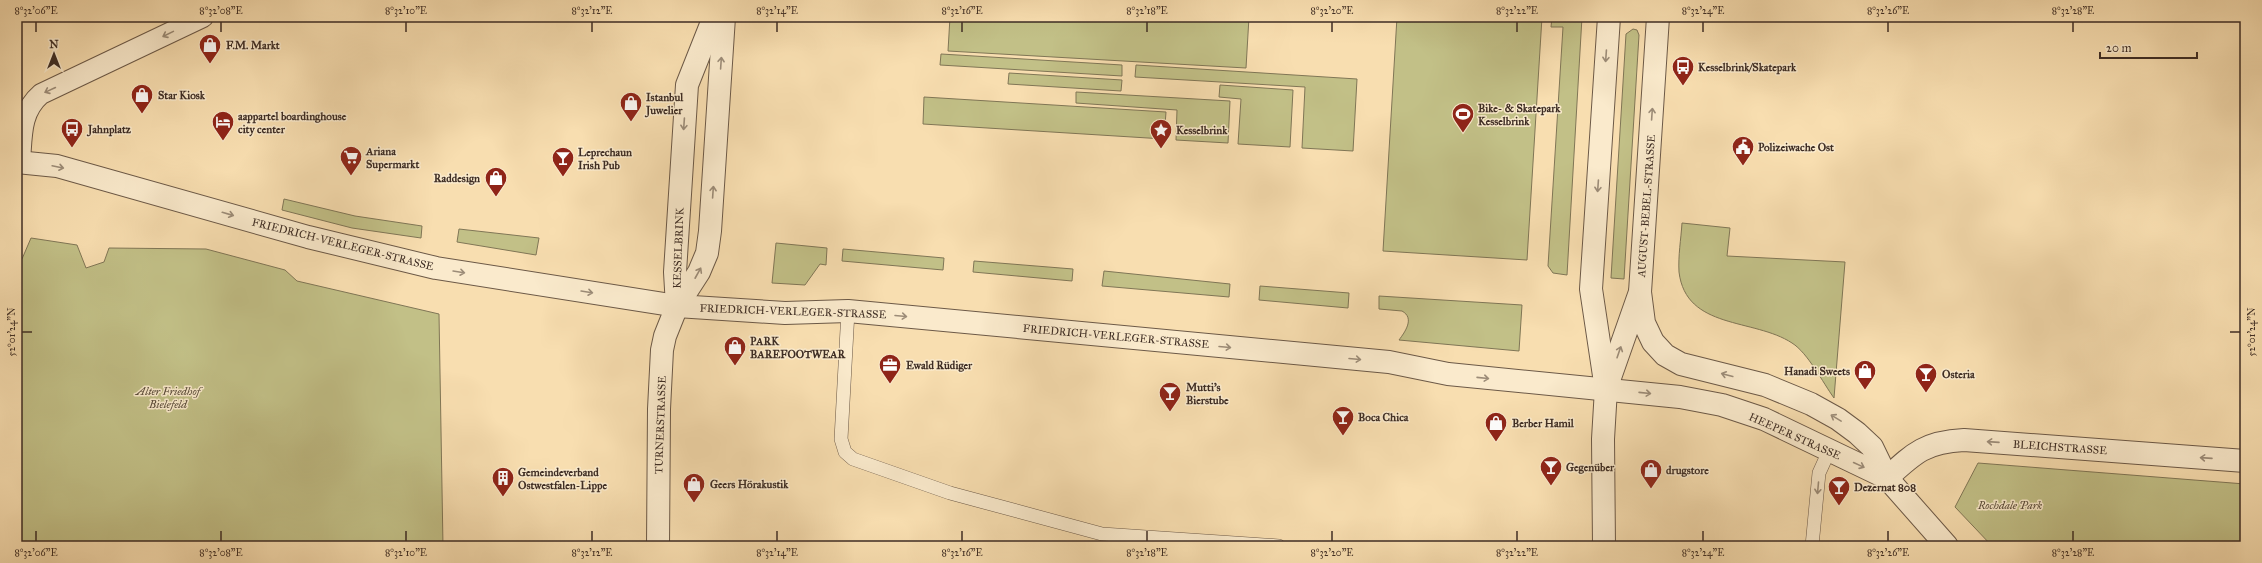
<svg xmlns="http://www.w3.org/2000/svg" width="2262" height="563" font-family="'IM FELL Great Primer',serif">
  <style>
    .green { fill: #c2c087; stroke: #807656 }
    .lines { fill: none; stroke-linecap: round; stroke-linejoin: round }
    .service-casing { stroke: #6c5947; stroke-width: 14 }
    .pedestrian-casing { stroke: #6c5947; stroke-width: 22 }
    .minor-casing { stroke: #6c5947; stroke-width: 24 }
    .service { stroke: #faeacc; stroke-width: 13 }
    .pedestrian { stroke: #faeacc; stroke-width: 20 }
    .minor { stroke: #faeacc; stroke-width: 22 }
    .oneway { stroke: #9c8c78 }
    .ticks { fill: none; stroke: #3e2d24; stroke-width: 1.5 }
    .labels { text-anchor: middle; stroke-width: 3; stroke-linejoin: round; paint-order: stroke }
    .poi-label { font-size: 11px; font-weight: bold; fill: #3e2d24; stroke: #faeacc; text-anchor: start }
    .street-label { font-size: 11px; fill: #3e2d24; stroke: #faeacc }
    .park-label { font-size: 11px; font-style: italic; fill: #584a38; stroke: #faeacc }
    .neatline { fill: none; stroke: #3e2d24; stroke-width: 1.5 }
    .ticks-label { font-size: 10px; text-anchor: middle; fill: #3e2d24 }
  </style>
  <rect width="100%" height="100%" fill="#f8deb0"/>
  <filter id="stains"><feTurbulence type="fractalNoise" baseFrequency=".005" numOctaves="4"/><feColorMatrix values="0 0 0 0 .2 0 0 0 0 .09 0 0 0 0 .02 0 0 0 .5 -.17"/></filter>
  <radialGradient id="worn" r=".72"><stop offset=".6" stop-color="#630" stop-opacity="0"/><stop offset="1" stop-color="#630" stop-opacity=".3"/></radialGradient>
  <!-- green -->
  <g class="green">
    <path d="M950 17H1249L1246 68 948 51Z"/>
    <path d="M1397 17H1542L1527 260 1383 251Z"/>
    <path d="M1552 17H1582L1567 275 1553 273 1548 266 1563 27H1551Z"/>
    <path d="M1633 29 1637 30 1639 35 1624 279 1611 278 1626 34Z"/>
    <path d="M941 54 1122 65V76L940 65Z"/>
    <path d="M1136 65 1357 79 1353 151 1302 148 1305 87 1135 77Z"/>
    <path d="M1009 73 1122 80 1121 91 1008 84Z"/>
    <path d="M1220 85 1293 90 1290 147 1238 144 1241 99 1219 97Z"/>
    <path d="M1076 92 1230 101 1228 143 1176 140 1177 110 1076 103Z"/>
    <path d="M924 97 1166 112 1164 139 923 124Z"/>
    <path d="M284 199 355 216 422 226 421 238 352 228 282 210Z"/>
    <path d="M1682 223 1730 228 1727 256 1845 262 1834 398C1823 383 1808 353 1792 343 1754 318 1686 330 1679 272 1678 256 1681 239 1682 223Z"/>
    <path d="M459 229 539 238 536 255 457 242Z"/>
    <path d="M31 238 77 245 86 268 104 262 109 248 206 249 285 270 297 281 439 314 443 546H17V262L22 259Z"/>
    <path d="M776 243 827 248 826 265 820 264 805 285 772 283Z"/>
    <path d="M843 249 944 258 943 270 842 261Z"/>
    <path d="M974 261 1073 269 1072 281 973 272Z"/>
    <path d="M1104 271 1230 284 1229 297 1102 286Z"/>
    <path d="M1260 286 1349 293 1348 308 1259 300Z"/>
    <path d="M1379 296 1522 305 1519 351 1399 340C1405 332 1415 318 1402 311L1379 309Z"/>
    <path d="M1978 463 2245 484V546H1992L1955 507Z"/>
  </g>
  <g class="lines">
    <!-- service casing -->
    <g class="service-casing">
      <g id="service">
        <path d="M848 311 841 439 845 452 853 459 950 493 1102 534 1279 546"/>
        <path d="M1812 546 1819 473 1829 451"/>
      </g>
    </g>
    <!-- pedestrian casing -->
    <g class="pedestrian-casing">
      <path id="pedestrian" d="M20 162C22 136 20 112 41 94L203 17"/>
    </g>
    <!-- minor casing -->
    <g class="minor-casing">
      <g id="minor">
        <path d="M17 162 57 166 308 237 436 268 677 306 785 313 848 311 1389 362 1448 374 1680 397 1722 405 1764 419 1887 478"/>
        <path d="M1640 292 1644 323 1653 342 1665 355 1681 364 1765 385 1811 404 1838 419 1857 433 1872 447 1887 478 1947 546"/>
        <path d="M677 306 675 272 687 85 714 17"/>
        <path d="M1607 386 1640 292 1658 17"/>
        <path d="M1887 478C1914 453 1925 442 1964 440L2245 461"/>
        <path d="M658 546 659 409 662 350 665 336 677 306 699 272 707 253 710 231 724 17"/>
        <path d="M1604 546 1603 439 1606 389 1591 289 1609 17"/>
      </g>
    </g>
    <!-- service -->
    <use href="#service" class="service"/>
    <!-- pedestrian -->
    <use href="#pedestrian" class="pedestrian"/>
    <!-- minor -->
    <use href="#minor" class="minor"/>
  </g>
  <!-- one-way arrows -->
  <defs><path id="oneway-shaft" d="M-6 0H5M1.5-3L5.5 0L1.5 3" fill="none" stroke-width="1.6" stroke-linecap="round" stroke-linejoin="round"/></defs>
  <g class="oneway">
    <use href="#oneway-shaft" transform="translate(168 34) rotate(154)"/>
    <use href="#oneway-shaft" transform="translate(1606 56) rotate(94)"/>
    <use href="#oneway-shaft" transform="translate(721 63) rotate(-86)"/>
    <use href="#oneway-shaft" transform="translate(50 90) rotate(155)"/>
    <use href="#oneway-shaft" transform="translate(1652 114) rotate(-86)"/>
    <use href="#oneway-shaft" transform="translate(684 124) rotate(94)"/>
    <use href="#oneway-shaft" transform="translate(58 167) rotate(12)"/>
    <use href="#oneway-shaft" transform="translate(1598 186) rotate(94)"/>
    <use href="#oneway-shaft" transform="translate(713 192) rotate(-86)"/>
    <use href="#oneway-shaft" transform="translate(228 214) rotate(16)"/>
    <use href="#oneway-shaft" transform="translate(459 272) rotate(9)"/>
    <use href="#oneway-shaft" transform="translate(698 273) rotate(-61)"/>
    <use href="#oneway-shaft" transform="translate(587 292) rotate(9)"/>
    <use href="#oneway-shaft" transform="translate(901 316) rotate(5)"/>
    <use href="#oneway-shaft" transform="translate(1225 347) rotate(5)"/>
    <use href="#oneway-shaft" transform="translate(1619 352) rotate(-71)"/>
    <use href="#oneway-shaft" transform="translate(1355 359) rotate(5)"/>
    <use href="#oneway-shaft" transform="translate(1727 375) rotate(-165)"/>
    <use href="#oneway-shaft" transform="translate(1483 378) rotate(6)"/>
    <use href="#oneway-shaft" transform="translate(1645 393) rotate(6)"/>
    <use href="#oneway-shaft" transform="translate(1836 418) rotate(-149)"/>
    <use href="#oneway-shaft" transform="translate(1993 442) rotate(-176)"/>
    <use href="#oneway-shaft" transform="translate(2206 458) rotate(-176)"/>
    <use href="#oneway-shaft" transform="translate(1859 465) rotate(25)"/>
    <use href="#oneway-shaft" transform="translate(1818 488) rotate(95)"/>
  </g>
  <!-- ticks -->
  <path class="ticks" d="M36 22V32M221 22V32M406 22V32M592 22V32M777 22V32M962 22V32M1147 22V32M1332 22V32M1517 22V32M1703 22V32M1888 22V32M2073 22V32M22 332H32M2230 332H2240M36 531V541M221 531V541M406 531V541M592 531V541M777 531V541M962 531V541M1147 531V541M1332 531V541M1517 531V541M1703 531V541M1888 531V541M2073 531V541"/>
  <!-- icons -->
  <defs>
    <g id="shop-pin" transform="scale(1.15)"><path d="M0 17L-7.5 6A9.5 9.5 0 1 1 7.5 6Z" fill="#8f2418" stroke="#faeacc"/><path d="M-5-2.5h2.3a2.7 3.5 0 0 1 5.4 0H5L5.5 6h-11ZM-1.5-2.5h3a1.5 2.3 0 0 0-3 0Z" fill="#fff"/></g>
    <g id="bus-pin" transform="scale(1.15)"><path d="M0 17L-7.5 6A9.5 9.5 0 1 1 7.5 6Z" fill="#8f2418" stroke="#faeacc"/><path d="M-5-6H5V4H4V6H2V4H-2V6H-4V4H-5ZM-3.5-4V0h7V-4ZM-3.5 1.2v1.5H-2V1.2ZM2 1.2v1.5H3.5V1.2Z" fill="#fff"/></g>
    <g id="stadium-pin" transform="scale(1.15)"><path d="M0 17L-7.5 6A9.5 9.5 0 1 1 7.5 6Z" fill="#8f2418" stroke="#faeacc"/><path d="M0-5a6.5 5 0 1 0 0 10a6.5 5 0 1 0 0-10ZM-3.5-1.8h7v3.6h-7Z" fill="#fff"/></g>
    <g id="hotel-pin" transform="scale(1.15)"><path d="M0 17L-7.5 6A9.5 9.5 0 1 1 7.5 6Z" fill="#8f2418" stroke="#faeacc"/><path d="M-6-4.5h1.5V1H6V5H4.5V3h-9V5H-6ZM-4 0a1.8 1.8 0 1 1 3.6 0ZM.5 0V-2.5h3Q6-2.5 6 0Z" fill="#fff"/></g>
    <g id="sight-pin" transform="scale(1.15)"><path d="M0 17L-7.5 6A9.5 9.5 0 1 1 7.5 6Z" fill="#8f2418" stroke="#faeacc"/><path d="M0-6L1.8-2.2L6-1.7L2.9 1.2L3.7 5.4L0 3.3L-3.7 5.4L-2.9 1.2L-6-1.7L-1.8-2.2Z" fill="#fff"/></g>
    <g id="civic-pin" transform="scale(1.15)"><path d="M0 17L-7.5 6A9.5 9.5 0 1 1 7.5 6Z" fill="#8f2418" stroke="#faeacc"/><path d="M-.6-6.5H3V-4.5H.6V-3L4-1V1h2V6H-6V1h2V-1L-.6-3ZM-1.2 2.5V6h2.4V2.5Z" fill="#fff"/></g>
    <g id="supermarket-pin" transform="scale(1.15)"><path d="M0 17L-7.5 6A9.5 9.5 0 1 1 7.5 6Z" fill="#8f2418" stroke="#faeacc"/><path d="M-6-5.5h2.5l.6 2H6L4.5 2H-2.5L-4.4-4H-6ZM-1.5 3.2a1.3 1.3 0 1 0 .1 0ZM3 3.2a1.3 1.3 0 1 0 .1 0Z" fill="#fff"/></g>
    <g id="bar-pin" transform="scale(1.15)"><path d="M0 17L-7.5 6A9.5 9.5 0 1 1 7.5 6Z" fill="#8f2418" stroke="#faeacc"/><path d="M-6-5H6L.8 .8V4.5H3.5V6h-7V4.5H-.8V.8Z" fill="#fff"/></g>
    <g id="office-pin" transform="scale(1.15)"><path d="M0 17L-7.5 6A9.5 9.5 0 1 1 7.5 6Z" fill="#8f2418" stroke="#faeacc"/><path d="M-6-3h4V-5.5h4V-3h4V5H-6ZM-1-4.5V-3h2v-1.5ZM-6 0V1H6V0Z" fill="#fff"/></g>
    <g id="building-pin" transform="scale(1.15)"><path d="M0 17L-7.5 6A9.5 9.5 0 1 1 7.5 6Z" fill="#8f2418" stroke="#faeacc"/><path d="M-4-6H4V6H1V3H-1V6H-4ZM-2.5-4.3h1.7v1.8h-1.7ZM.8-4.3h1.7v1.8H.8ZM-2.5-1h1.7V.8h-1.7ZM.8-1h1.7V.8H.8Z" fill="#fff"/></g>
  </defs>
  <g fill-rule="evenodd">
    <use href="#shop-pin" x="210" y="45"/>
    <use href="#bus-pin" x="1683" y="67"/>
    <use href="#shop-pin" x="142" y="95"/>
    <use href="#shop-pin" x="631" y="103"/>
    <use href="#stadium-pin" x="1463" y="114"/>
    <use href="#hotel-pin" x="223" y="122"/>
    <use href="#bus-pin" x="72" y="129"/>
    <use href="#sight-pin" x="1161" y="130"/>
    <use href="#civic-pin" x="1743" y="147"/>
    <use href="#supermarket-pin" x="351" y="157"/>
    <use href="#bar-pin" x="563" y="158"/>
    <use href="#shop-pin" x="496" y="178"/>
    <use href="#shop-pin" x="735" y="347"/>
    <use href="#office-pin" x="890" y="365"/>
    <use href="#shop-pin" x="1865" y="371"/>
    <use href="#bar-pin" x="1926" y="374"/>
    <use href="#bar-pin" x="1170" y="393"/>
    <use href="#bar-pin" x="1343" y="417"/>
    <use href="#shop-pin" x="1496" y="423"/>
    <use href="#bar-pin" x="1551" y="467"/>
    <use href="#shop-pin" x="1651" y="470"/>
    <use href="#building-pin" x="503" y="478"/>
    <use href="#shop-pin" x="694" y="484"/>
    <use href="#bar-pin" x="1839" y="487"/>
  </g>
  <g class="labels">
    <!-- poi labels -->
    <g class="poi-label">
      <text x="226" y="49">F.M. Markt</text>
      <text x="1698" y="71">Kesselbrink/Skatepark</text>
      <text x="158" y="99">Star Kiosk</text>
      <text x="646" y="101">Istanbul<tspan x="646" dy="13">Juwelier</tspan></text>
      <text x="1478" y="112">Bike- &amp; Skatepark<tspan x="1478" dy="13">Kesselbrink</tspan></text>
      <text x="238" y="120">aappartel boardinghouse<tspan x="238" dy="13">city center</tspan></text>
      <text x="88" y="133">Jahnplatz</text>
      <text x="1176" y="134">Kesselbrink</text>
      <text x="1758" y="151">Polizeiwache Ost</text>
      <text x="366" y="155">Ariana<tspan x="366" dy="13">Supermarkt</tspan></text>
      <text x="578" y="156">Leprechaun<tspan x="578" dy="13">Irish Pub</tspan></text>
      <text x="480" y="182" text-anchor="end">Raddesign</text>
      <text x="750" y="345">PARK<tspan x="750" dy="13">BAREFOOTWEAR</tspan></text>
      <text x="906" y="369">Ewald Rüdiger</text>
      <text x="1850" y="375" text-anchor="end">Hanadi Sweets</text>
      <text x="1942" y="378">Osteria</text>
      <text x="1186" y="391">Mutti's<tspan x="1186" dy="13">Bierstube</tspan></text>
      <text x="1358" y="421">Boca Chica</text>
      <text x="1512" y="427">Berber Hamil</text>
      <text x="1566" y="471">Gegenüber</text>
      <text x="1666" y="474">drugstore</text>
      <text x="518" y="476">Gemeindeverband<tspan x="518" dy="13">Ostwestfalen-Lippe</tspan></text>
      <text x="710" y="488">Geers Hörakustik</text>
      <text x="1854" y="491">Dezernat 808</text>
    </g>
    <!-- street labels -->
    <g class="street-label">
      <text transform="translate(1646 206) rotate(-86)" y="4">AUGUST-BEBEL-STRASSE</text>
      <text transform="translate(343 244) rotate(14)" y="4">FRIEDRICH-VERLEGER-STRASSE</text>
      <text transform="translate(678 248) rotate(-88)" y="4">KESSELBRINK</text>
      <text transform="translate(793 311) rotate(2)" y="4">FRIEDRICH-VERLEGER-STRASSE</text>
      <text transform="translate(1116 336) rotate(5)" y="4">FRIEDRICH-VERLEGER-STRASSE</text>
      <text transform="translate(660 425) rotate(-88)" y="4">TURNERSTRASSE</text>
      <text transform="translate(1795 436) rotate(24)" y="4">HEEPER STRASSE</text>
      <text transform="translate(2060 447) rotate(4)" y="4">BLEICHSTRASSE</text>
    </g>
    <!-- park labels -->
    <g class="park-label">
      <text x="168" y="395">Alter Friedhof<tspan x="168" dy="13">Bielefeld</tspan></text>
      <text x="2010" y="509">Rochdale Park</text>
    </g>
  </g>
  <!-- margin -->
  <rect width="2262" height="563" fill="none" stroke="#f8deb0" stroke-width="44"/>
  <!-- north arrow -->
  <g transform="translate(54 54)" stroke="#faeacc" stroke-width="3" paint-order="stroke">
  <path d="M0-3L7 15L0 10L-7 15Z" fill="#3e2d24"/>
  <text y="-6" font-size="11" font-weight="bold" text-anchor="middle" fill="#3e2d24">N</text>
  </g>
  <!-- scale -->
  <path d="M2100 52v6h97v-6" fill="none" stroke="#3e2d24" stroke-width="2"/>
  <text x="2106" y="52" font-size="12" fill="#3e2d24" stroke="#faeacc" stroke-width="3" paint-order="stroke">20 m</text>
  <rect x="22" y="22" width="2218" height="519" class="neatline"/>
  <g class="ticks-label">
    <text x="36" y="14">8°32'06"E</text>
    <text x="221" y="14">8°32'08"E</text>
    <text x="406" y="14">8°32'10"E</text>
    <text x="592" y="14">8°32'12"E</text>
    <text x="777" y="14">8°32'14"E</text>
    <text x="962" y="14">8°32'16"E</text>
    <text x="1147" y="14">8°32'18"E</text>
    <text x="1332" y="14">8°32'20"E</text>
    <text x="1517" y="14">8°32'22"E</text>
    <text x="1703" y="14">8°32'24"E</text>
    <text x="1888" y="14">8°32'26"E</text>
    <text x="2073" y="14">8°32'28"E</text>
    <text transform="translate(11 332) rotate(-90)" y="4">52°01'24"N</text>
    <text transform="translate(2251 332) rotate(-90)" y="4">52°01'24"N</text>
    <text x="36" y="556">8°32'06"E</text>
    <text x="221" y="556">8°32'08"E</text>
    <text x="406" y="556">8°32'10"E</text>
    <text x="592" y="556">8°32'12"E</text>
    <text x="777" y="556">8°32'14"E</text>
    <text x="962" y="556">8°32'16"E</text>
    <text x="1147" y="556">8°32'18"E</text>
    <text x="1332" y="556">8°32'20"E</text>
    <text x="1517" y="556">8°32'22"E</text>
    <text x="1703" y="556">8°32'24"E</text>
    <text x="1888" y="556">8°32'26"E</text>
    <text x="2073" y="556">8°32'28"E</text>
  </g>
  <rect width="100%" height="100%" filter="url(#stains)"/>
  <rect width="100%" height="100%" fill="url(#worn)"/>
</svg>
